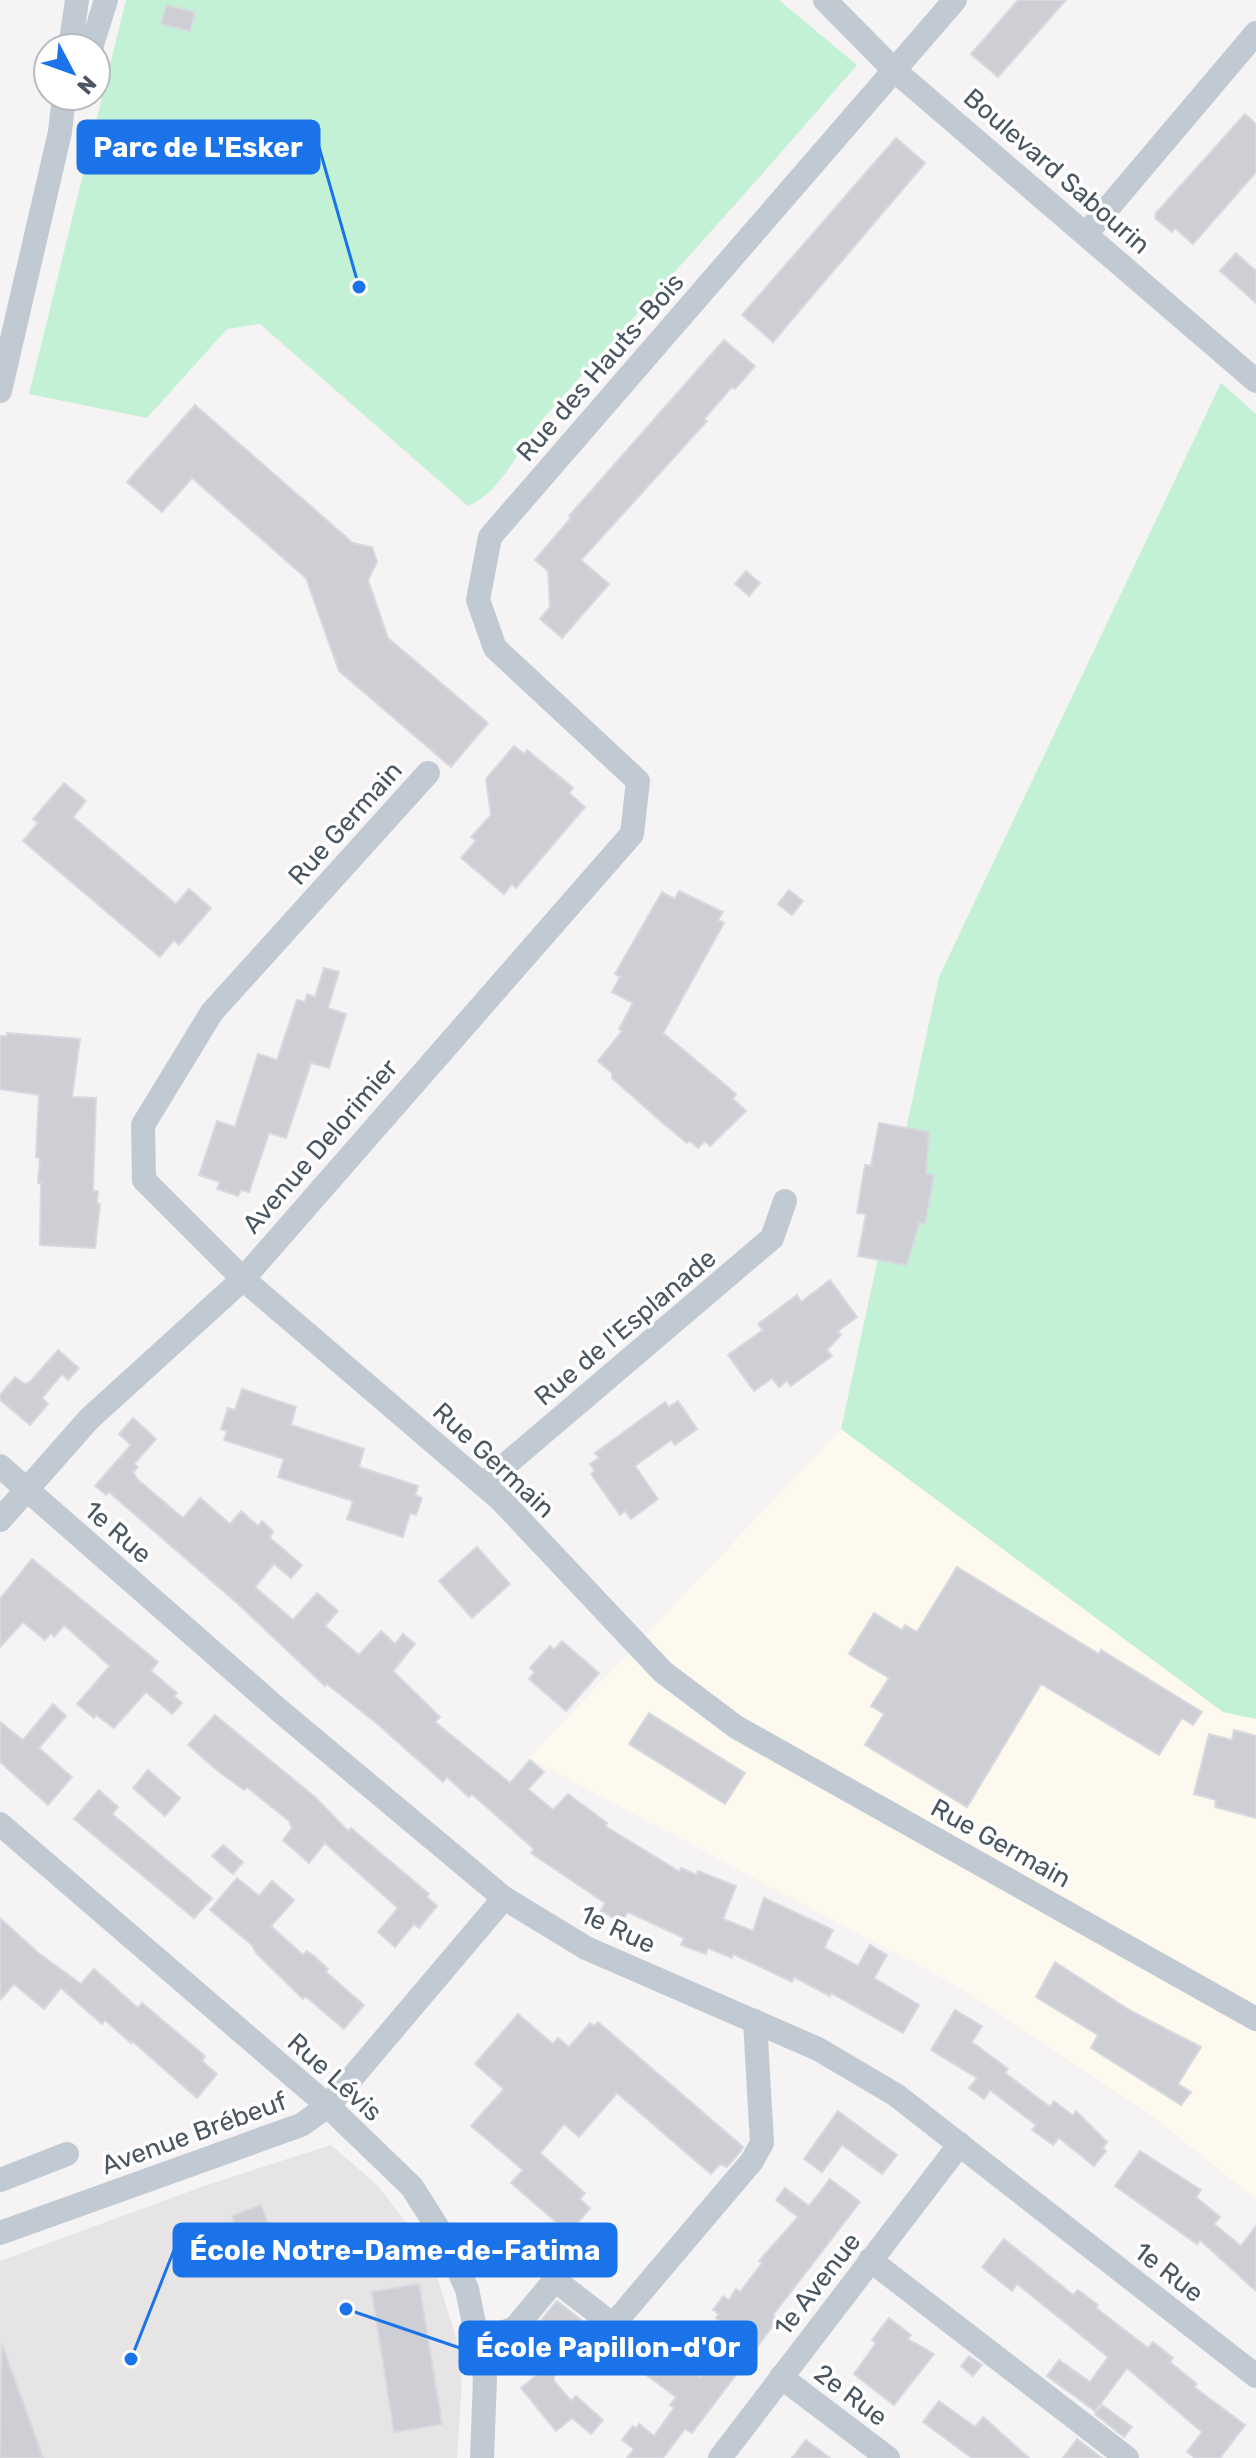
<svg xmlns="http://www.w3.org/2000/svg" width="1256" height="2458" font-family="Rubik,sans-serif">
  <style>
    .commercial { fill: #fdf9ef }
    .education { fill: #e6e4e5 }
    .green { fill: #c3f1d5 }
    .building { fill: #cdcfd5; stroke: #d7d9de; stroke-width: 2 }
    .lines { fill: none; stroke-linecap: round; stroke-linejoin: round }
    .minor { stroke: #c1cad2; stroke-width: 24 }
    .labels { text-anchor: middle; stroke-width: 7; stroke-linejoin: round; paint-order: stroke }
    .street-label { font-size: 26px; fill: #4a5661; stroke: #fff }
    .leader { fill: none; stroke: #1a73e8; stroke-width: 3 }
    .callout-dot { fill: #1a73e8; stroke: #fff; stroke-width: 3 }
    .callout { fill: #1a73e8; stroke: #1a73e8; stroke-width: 3 }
    .callout-label { font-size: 28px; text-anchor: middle; font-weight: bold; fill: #fff }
  </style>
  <rect width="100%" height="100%" fill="#f5f3f3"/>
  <!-- commercial -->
  <path class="commercial" d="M841 1429 1223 1712 1256 1719V2199L1152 2116 964 1990 529 1758Z"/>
  <!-- education -->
  <path class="education" d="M331 2145 377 2185 415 2234 438 2280 456 2337 462 2383 457 2458H0V2261L204 2186Z"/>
  <!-- green -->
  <g class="green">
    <path d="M126 0H779L857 65C755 184 650 299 546 415 521 443 503 492 468 506L260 324 227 329 147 418 29 394Z"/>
    <path d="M1221 383 1256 414V1719L1223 1712 841 1429 939 977Z"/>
  </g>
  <!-- building -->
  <g class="building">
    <path d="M1018 0H1066L998 77 971 54Z"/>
    <path d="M166 5 195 12 190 31 161 24Z"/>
    <path d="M1245 114 1256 124V172L1193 244 1175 228 1172 232 1155 218 1156 213Z"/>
    <path d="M896 138 925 163 773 342 742 315Z"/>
    <path d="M1236 253 1256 271V303L1220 271Z"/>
    <path d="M724 340 755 366 735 389 732 387 704 419 707 421 581 560 609 584 562 638 540 619 550 607 548 571 535 560 571 518 569 516Z"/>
    <path d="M195 405 353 543 372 547 377 562 368 580 388 638 488 723 451 767 339 671 306 578 192 478 162 512 127 482Z"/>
    <path d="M746 571 760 583 749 596 735 584Z"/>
    <path d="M514 746 524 754 527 750 573 788 569 793 585 807 516 888 512 884 504 894 461 858 476 841 471 837 491 815 486 779Z"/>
    <path d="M64 783 86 801 73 817 176 904 189 889 211 908 179 945 174 940 160 957 23 841 38 823 33 819Z"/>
    <path d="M789 890 803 901 792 915 778 904Z"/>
    <path d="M679 891 723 912 718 920 724 923 663 1033 736 1094 733 1099 746 1111 710 1146 705 1141 698 1148 690 1141 687 1143 657 1118 612 1078V1073L598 1061 622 1031 619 1029 633 1003 612 992 620 977 615 974 662 892 675 899Z"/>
    <path d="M324 968 339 972 328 1008 346 1014 329 1068 311 1063 286 1138 269 1133 249 1192 241 1190 238 1196 217 1189 220 1182 199 1175 217 1121 235 1127 258 1054 277 1060 297 1000 305 1002 307 994 315 997Z"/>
    <path d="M7 1033 80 1039 72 1097 96 1098 93 1191H98L97 1203 100 1204 95 1248 40 1245 41 1183H38L40 1158 36 1157 39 1095 0 1089V1036H7Z"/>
    <path d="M879 1123 929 1132 926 1174 934 1175 925 1224 919 1223 907 1265 858 1256 866 1214 857 1213 865 1165 871 1166Z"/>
    <path d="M830 1280 857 1317 838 1331 841 1335 827 1350 832 1356 791 1386 787 1381 779 1387 772 1378 754 1391 728 1355 763 1330 758 1324 797 1295 801 1302Z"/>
    <path d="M58 1350 79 1368 68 1380 62 1374 42 1398 48 1404 30 1425 0 1400V1395L15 1377 25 1384 31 1381Z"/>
    <path d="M242 1389 296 1407 291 1425 364 1449 359 1467 418 1486 415 1495 422 1498 416 1515 410 1513 403 1537 347 1519 353 1501 278 1477 284 1459 224 1440 227 1431 221 1429 228 1408 235 1410Z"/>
    <path d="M678 1401 697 1429 675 1445 671 1440 635 1466 658 1499 631 1519 625 1511 620 1515 591 1474 595 1471 590 1464 599 1458 595 1453 665 1402 669 1407Z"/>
    <path d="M133 1418 156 1439 134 1464 138 1467 133 1472 137 1479 183 1518 200 1498 230 1524 241 1511 258 1526 262 1521 273 1531 270 1538 302 1565 291 1578 274 1564 255 1587 293 1620 317 1593 338 1611 325 1626 359 1655 381 1631 395 1644 403 1634 415 1644 393 1671 440 1717 435 1722 510 1783 530 1760 544 1772 528 1789 553 1810 568 1794 607 1823 605 1826 680 1872 681 1868 697 1875 698 1871 736 1886 723 1919 753 1931 764 1898 833 1930 824 1948 858 1966 870 1945 887 1955 874 1978 919 2005 903 2033 831 1993 830 1996 794 1977 792 1982 733 1954 732 1958 708 1948 706 1954 681 1945 684 1938 628 1912 621 1922 601 1911 605 1903 531 1853 534 1849 472 1794 469 1797 447 1777 443 1782 375 1722 327 1684 325 1686 238 1604 109 1492 106 1495 95 1486 131 1445 119 1434Z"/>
    <path d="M477 1547 510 1584 472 1618 439 1581Z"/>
    <path d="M32 1559 158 1662 151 1671 177 1693 174 1696 182 1703 172 1714 146 1692 114 1728 96 1715 94 1718 77 1704 110 1666 64 1625 54 1637 51 1633 45 1640 23 1622 0 1647V1599Z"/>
    <path d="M957 1567 1099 1654 1101 1650 1202 1712 1193 1725 1182 1718 1159 1755 1041 1684 967 1807 865 1745 884 1714 871 1706 889 1678 849 1654 874 1613 902 1630 905 1625 917 1632Z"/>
    <path d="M562 1641 599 1673 566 1711 529 1679 535 1672 530 1668 550 1646 554 1650Z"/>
    <path d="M53 1704 66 1716 39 1748 72 1777 48 1805 0 1762V1722L23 1740Z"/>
    <path d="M649 1713 745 1773 725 1804 629 1744Z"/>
    <path d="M215 1715 315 1797 348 1831 351 1828 429 1894 427 1897 437 1906 419 1928 414 1924 395 1947 378 1932 398 1908 325 1843 309 1863 283 1840 292 1828 289 1821 247 1787 244 1790 218 1771 188 1745Z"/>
    <path d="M1234 1730 1256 1736V1818L1215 1807 1216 1800 1194 1794 1209 1734 1232 1740Z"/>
    <path d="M148 1770 180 1798 165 1816 133 1788Z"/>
    <path d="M99 1790 118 1807 112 1814 212 1898 194 1918 74 1819Z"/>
    <path d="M223 1845 243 1862 233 1874 212 1856Z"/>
    <path d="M237 1878 259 1896 272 1881 294 1900 271 1926 303 1955 307 1951 314 1956 328 1969 326 1972 364 2005 344 2029 305 1996 303 1999 257 1954 252 1945 210 1910Z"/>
    <path d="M0 1918 37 1952 81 1984 94 1969 138 2008 142 2003 205 2056 202 2061 217 2074 197 2098 131 2040V2043L105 2020 102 2024 61 1988 44 2009 14 1984 0 2000Z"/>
    <path d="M1055 1962 1131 2011 1201 2047 1178 2084 1191 2092 1181 2105 1091 2048 1098 2035 1036 1997Z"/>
    <path d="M955 2010 982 2026 972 2042 1008 2069 1005 2073 1050 2107 1054 2101 1073 2116 1076 2111 1107 2142 1103 2148 1106 2151 1094 2166 1059 2138 1053 2145 1032 2130 1036 2125 990 2090 984 2099 969 2088 977 2078 931 2050Z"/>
    <path d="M518 2014 553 2044 558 2038 569 2047 590 2023 594 2026 598 2022 743 2147 740 2152 727 2167 720 2164 711 2174 617 2093 579 2137 564 2124 540 2153 585 2193 580 2199 590 2208 569 2233 511 2183 523 2170 471 2126 504 2089 475 2064Z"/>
    <path d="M838 2111 897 2155 882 2174 842 2145 822 2172 804 2159Z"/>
    <path d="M1140 2151 1201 2190 1196 2197 1220 2217 1214 2224 1241 2246 1256 2226V2291L1200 2240 1197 2244 1115 2186Z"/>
    <path d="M830 2179 860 2202 773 2315 778 2319 692 2433 685 2429 663 2458H627L634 2449 622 2440 633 2426 636 2429 639 2424 654 2436 674 2408 670 2405 676 2397 641 2371 651 2358 674 2376 684 2364 700 2377 726 2343 716 2335 724 2324 716 2318 719 2314 713 2310 723 2296 729 2300 736 2289 740 2292 762 2263 759 2261 798 2217 776 2200 785 2188 809 2206Z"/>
    <path d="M261 2205 274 2240 230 2256 223 2234 236 2229 232 2216Z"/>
    <path d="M1004 2239 1073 2295 1078 2290 1098 2305 1096 2308 1148 2348 1153 2342 1173 2358 1170 2362 1197 2384 1194 2387 1245 2425 1220 2458H1195L1187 2452 1202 2432 1127 2368 1095 2411 1047 2376 1059 2360 1090 2382 1108 2357 1017 2284 1012 2291 982 2267Z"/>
    <path d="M419 2284 442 2424 394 2432 372 2292Z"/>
    <path d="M557 2301 581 2320 576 2326 597 2343 582 2361 538 2324Z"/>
    <path d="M889 2318 911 2335 908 2339 934 2354 894 2405 854 2374 876 2343 872 2340Z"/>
    <path d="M2 2344 43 2458H0Z"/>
    <path d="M969 2356 982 2365 973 2376 961 2366Z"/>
    <path d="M543 2370 554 2375V2381L571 2401 576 2396 603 2420 591 2434 572 2418 556 2431 521 2388Z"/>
    <path d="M939 2401 975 2427 983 2417 1029 2458H972L923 2422Z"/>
    <path d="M1102 2405 1132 2427 1124 2437 1095 2414Z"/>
    <path d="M1077 2439 1102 2458H1063Z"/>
    <path d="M806 2440 830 2458H792Z"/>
  </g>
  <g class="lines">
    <!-- minor -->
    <g class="minor">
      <path d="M825 0 894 70 1256 381"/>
      <path d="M70 48 77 0"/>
      <path d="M91 48 106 0"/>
      <path d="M1086 234 1256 33"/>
      <path d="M0 391 60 132 64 96"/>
      <path d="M428 773 212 1012 143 1125 144 1180 243 1279 501 1500 663 1672 736 1727 1256 2019"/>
      <path d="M0 1466 280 1711 504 1898 586 1948 818 2049 896 2095 1256 2376"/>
      <path d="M483 1484 772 1238 785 1201"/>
      <path d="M0 1520 89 1419 243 1279 632 834 638 781 495 648 478 600 490 537 955 0"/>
      <path d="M0 1824 328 2106 412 2187 441 2233 467 2289 485 2378 482 2458"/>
      <path d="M0 2180 67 2154"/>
      <path d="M0 2233 301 2125 328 2106 504 1898"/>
      <path d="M870 2260 1127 2458"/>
      <path d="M480 2341 515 2328 555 2280 613 2325 752 2161 762 2143 755 2021"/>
      <path d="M781 2377 888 2458"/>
      <path d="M720 2458 960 2144"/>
    </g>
  </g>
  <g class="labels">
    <!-- street labels -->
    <g class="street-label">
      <text transform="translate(1057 171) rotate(41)" y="9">Boulevard Sabourin</text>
      <text transform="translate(600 367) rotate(-49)" y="9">Rue des Hauts-Bois</text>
      <text transform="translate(345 823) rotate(-48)" y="9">Rue Germain</text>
      <text transform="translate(320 1146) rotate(-49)" y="9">Avenue Delorimier</text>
      <text transform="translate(625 1327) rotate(-40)" y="9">Rue de l'Esplanade</text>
      <text transform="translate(494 1460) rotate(43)" y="9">Rue Germain</text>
      <text transform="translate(118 1532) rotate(41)" y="9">1e Rue</text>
      <text transform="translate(1001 1843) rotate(29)" y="9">Rue Germain</text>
      <text transform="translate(618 1929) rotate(25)" y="9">1e Rue</text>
      <text transform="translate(335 2077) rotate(42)" y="9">Rue Lévis</text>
      <text transform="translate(194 2133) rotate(-20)" y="9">Avenue Brébeuf</text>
      <text transform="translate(1169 2272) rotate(38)" y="9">1e Rue</text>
      <text transform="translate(817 2284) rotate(-52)" y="9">1e Avenue</text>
      <text transform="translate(851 2395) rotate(37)" y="9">2e Rue</text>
    </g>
  </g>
  <!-- callouts -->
  <path class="leader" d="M359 287L319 147M131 2359L174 2250M346 2309L460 2348"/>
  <g class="callout-dot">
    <circle cx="359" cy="287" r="8"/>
    <circle cx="131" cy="2359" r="8"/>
    <circle cx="346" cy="2309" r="8"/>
  </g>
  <g class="callout">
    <rect x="78" y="121" width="241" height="52" rx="8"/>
    <rect x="174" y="2224" width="442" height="52" rx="8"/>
    <rect x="460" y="2322" width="296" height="52" rx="8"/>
  </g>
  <g class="callout-label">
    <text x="198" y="157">Parc de L'Esker</text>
    <text x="395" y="2260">École Notre-Dame-de-Fatima</text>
    <text x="608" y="2357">École Papillon-d'Or</text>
  </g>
  <!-- north arrow -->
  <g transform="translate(72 72) rotate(131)"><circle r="38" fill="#ffffff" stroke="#b7bbc0" stroke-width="2"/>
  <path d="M0-6L14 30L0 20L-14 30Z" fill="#1a73e8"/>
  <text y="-12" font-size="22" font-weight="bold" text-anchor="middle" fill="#4a5661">N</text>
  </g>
</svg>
